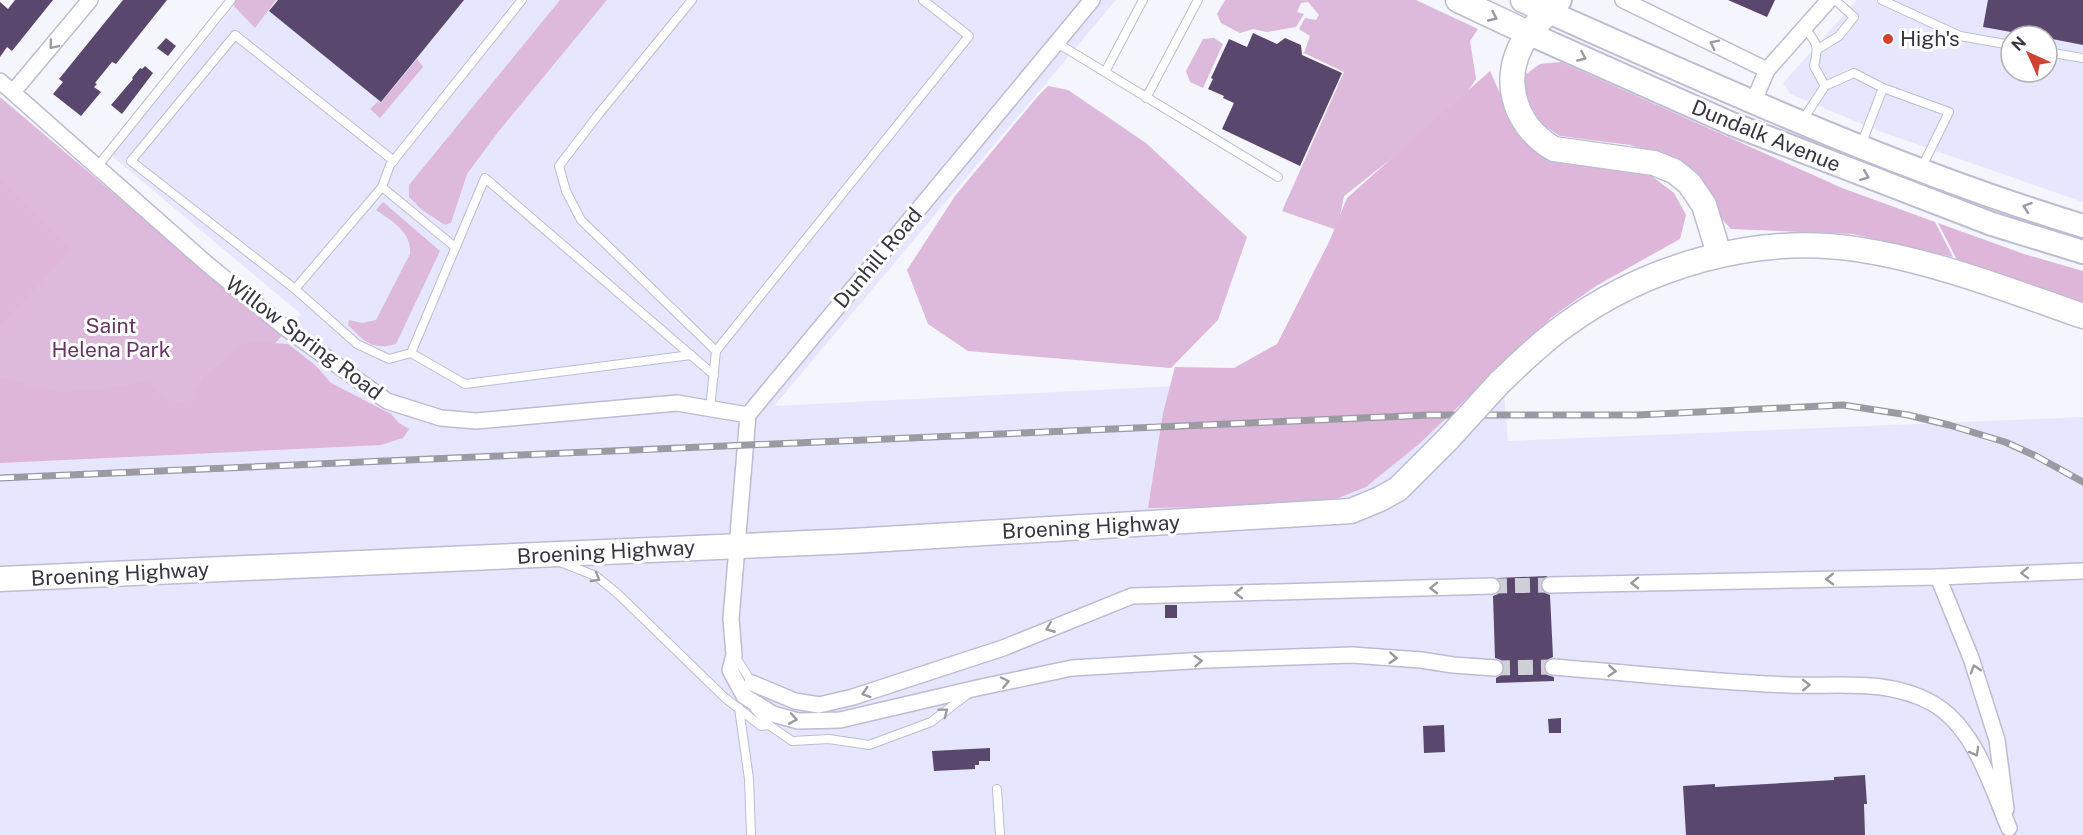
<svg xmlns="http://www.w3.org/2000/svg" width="2083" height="835" font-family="'Public Sans',sans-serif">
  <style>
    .built { fill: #e6e6ff; fill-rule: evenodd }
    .green { fill: #ddb9db }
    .forest { fill: #ddb6da }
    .building { fill: #5a476d }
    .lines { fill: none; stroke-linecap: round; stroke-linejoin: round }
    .street-tunnel { stroke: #cfcfd8; stroke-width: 15; stroke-dasharray: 15 8; stroke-linecap: butt }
    .lane-casing { stroke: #bdbcd3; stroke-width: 10 }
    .street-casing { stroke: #bdbcd3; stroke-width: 18 }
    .secondary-casing { stroke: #bdbcd3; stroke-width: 26 }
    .primary-casing { stroke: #bdbcd3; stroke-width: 27 }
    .lane { stroke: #fff; stroke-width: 8 }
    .street { stroke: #fff; stroke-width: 15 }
    .secondary { stroke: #fff; stroke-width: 22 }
    .primary { stroke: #fff; stroke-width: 24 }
    .rail-casing { stroke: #9a9aa3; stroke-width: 7 }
    .rail { stroke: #fff; stroke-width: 4.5; stroke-dasharray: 14; stroke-linecap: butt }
    .primary-bridge-casing { stroke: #bdbcd3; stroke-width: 27; stroke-linecap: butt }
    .primary-bridge { stroke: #fff; stroke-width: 24 }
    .oneway { stroke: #9a9a9f }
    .poi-dot { fill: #cf4330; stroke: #fff; stroke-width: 2 }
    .labels { text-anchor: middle; stroke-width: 6; stroke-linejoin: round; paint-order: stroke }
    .poi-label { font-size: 21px; fill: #36363f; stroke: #fff; text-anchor: start }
    .street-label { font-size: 21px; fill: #36363f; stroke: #fff }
    .park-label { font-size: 21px; fill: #653564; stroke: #fff }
  </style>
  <rect width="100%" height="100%" fill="#f5f5fe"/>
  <!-- built -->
  <g class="built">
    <path d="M239 0H1116L774 406 1277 381 1479 80 1508 441 2083 417V835H0V455L179 446 282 336 301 314 112 156Z"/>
    <path d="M1857 0H2083V202L1879 131 1790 94 1783 83ZM2011 36H2047V72H2011Z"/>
  </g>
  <!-- green -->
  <g class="green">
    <path d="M233 0H276L255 28 231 3Z"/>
    <path d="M560 0H607L498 132 467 174 451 223 445 225 422 210 409 197V185Z"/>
    <path d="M1225 0H1416L1478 29 1470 41 1476 79 1457 107 1344 196 1337 230 1282 211 1344 72 1304 53 1310 36 1299 29 1305 18 1316 20 1319 15 1308 2 1301 3 1297 12 1304 14 1296 27 1267 32 1253 29 1240 33 1221 23 1217 14Z"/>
    <path d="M1214 38 1223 44 1203 88 1190 82 1186 71 1203 39Z"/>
    <path d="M417 59 423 67 380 118 370 109 378 101 381 103Z"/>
    <path d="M1048 86 1068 90 1146 143 1247 237 1218 320 1171 368 968 351 928 324 907 270 955 196 1038 96Z"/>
    <path d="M0 97 282 336 179 446 0 455Z"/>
    <path d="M383 202 440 251 396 344C371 351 365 341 348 325L349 320 362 323 376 320 410 254C412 232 392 221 376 210Z"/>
  </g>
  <!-- forest -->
  <g class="forest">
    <path d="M1561 62 1842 188 1935 222 1953 257 1853 234 1731 229 1663 155 1630 145 1560 136 1540 123 1523 100 1525 75 1540 64Z"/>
    <path d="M1490 71 1520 138 1560 160 1649 174 1674 193 1686 215 1680 239 1596 286 1552 317 1419 444 1366 487 1328 502 1261 506 1148 508 1163 413 1175 367 1234 368 1277 344 1330 240 1347 198Z"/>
    <path d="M0 180 71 250 0 326Z"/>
    <path d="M1938 223 2024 254 2083 271V305L1957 260Z"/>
    <path d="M256 342 288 344 315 365 331 383 391 414 399 423 409 429 403 438 381 445 0 463V378H9L29 386 62 392 107 389 151 380 152 388 160 396 171 401 182 403 192 398 204 377 228 358 235 348 244 343Z"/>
  </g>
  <!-- building -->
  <g class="building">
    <path d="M15 0H53L12 51 7 47 0 57V2L8 9Z"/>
    <path d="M123 0H167L116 64 112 62 95 83 97 84 94 87 101 92 81 116 53 94 63 82 59 79Z"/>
    <path d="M278 0H464L381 102 269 11Z"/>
    <path d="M1728 0H1775L1767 17Z"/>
    <path d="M1988 0H2083V45L2047 38V36H2034L1983 27Z"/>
    <path d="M1253 33 1277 44 1285 38 1301 45 1302 55 1342 73 1300 166 1222 129 1234 103 1223 98 1224 96 1208 89 1213 79 1211 78 1229 39 1247 47Z"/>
    <path d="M166 38 176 46 168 56 157 48Z"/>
    <path d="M145 66 153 73 122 114 111 105 133 79 132 78 140 68 142 69Z"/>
    <path d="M1548 576 1542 580 1540 586 1545 593 1550 595 1553 657 1545 661 1543 667 1547 675 1554 677V681L1496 683V678L1503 674 1505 668 1501 660 1495 658 1493 596 1498 594 1502 586 1497 578Z"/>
    <rect x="1165" y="605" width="12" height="13"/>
    <path d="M1561 718V733H1549L1548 719Z"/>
    <path d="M1444 725 1445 752 1424 753 1423 726Z"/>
    <path d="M990 748V761H979V765H975V769L934 771 932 751Z"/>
    <path d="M1865 775 1867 804H1864L1865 835H1686L1683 786 1715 784V787L1834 780V777Z"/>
  </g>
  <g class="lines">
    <!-- street-tunnel -->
    <g class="street-tunnel">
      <path d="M1492 586 1550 585"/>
      <path d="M1495 668 1553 667"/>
    </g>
    <!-- lane casing -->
    <g class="lane-casing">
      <g id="lane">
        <path d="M522 0 390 165 382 187 295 289 357 344 389 359 411 353 485 178 714 375"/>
        <path d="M692 0 598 115 559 166 566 191 581 220 716 351"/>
        <path d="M1882 0 1960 36 2011 45"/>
        <path d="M1804 27C1818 44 1819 46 1814 66L1825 86"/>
        <path d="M1057 43 1278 177"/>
        <path d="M1818 49 1839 36 1854 17 1835 0"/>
        <path d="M2047 52 2083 58"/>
        <path d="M1105 72 1143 0"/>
        <path d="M1883 88 1949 112 1922 167"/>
        <path d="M1146 98 1198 0"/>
        <path d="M1802 121 1825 86 1854 73 1883 88 1861 145"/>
        <path d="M97 167 231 0"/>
        <path d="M382 187 455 247"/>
        <path d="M295 289 131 161 235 35 394 161"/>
        <path d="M411 353 465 384 691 355"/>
        <path d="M710 409 716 351 969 36 923 0"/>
        <path d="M560 562 596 576 618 594 724 697 761 726 769 725"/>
        <path d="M735 656 752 683"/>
        <path d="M739 708 749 779 751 835"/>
        <path d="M755 709 769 725 792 741 829 739 869 745 931 722 968 694"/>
        <path d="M997 789 1000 835"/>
      </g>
    </g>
    <!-- street casing -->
    <g class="street-casing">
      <g id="street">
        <path d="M1092 0 748 415 731 619 734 655 730 670 744 696 773 714 798 721 840 720 977 688 1072 668 1206 660 1352 655 1421 660 1453 665 1495 668"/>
        <path d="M1623 0 1767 70"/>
        <path d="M0 81 206 263 284 327 387 401 441 418 476 421 677 403 748 415"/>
        <path d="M13 92 90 0"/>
        <path d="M1753 103 1767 70 1829 0"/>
        <path d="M1938 577 1971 658 1997 740 2006 809"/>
        <path d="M1550 585 1938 577 2083 571"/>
        <path d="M1553 667C1632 673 1711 682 1789 685 1837 687 1887 678 1932 703 1975 727 1991 786 2009 828"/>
        <path d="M752 683 795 701 819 705 853 697 1003 648 1132 596 1492 586"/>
      </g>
    </g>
    <!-- secondary casing -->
    <g class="secondary-casing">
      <g id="secondary">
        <path d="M1560 0 1549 12C1724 90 1899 170 2083 226"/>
        <path d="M1528 33 1732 124 1992 224 2083 252"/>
      </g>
    </g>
    <!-- primary casing -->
    <g class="primary-casing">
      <g id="primary">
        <path d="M1458 0 1528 33"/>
        <path d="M1523 0 1549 12C1542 19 1534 25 1529 33 1499 73 1511 124 1554 149L1654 163 1674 171 1689 183 1704 205 1719 254"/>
        <path d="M1499 383C1520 363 1540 343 1564 326 1645 266 1756 234 1856 249 1935 261 2008 290 2083 316"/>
        <path d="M0 579 852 541 1351 511 1380 499 1398 489 1448 439"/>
      </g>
    </g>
    <!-- lane -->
    <use href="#lane" class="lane"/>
    <!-- street -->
    <use href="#street" class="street"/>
    <!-- secondary -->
    <use href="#secondary" class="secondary"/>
    <!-- primary -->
    <use href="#primary" class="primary"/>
    <!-- rail casing -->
    <g class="rail-casing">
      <path id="rail" d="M0 478 1430 415H1637L1843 405 1908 415 1949 425 2005 442 2036 456 2083 482"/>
    </g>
    <!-- rail -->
    <use href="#rail" class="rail"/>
    <!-- primary-bridge casing -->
    <g class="primary-bridge-casing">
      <path id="primary-bridge" d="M1448 439 1499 383"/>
    </g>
    <!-- primary-bridge -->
    <use href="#primary-bridge" class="primary-bridge"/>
  </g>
  <!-- one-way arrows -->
  <defs><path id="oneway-chevron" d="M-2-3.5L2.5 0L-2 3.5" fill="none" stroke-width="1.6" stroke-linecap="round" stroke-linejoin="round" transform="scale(1.5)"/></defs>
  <g class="oneway">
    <use href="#oneway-chevron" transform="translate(1493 17) rotate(25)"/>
    <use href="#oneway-chevron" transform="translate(1714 44) rotate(-154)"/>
    <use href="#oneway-chevron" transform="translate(53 45) rotate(130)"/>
    <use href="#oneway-chevron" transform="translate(1582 57) rotate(24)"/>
    <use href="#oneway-chevron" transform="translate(1865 176) rotate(21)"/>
    <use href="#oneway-chevron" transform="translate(2027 207) rotate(-161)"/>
    <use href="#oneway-chevron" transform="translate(2025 573) rotate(178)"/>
    <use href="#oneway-chevron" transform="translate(596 578) rotate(30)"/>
    <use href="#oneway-chevron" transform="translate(1830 579) rotate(179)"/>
    <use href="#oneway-chevron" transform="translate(1635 583) rotate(179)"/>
    <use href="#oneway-chevron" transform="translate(1434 588) rotate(179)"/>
    <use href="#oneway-chevron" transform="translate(1239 593) rotate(179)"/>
    <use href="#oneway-chevron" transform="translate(1050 628) rotate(158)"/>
    <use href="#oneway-chevron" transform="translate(1393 658) rotate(4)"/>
    <use href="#oneway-chevron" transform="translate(1198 661) rotate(-3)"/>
    <use href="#oneway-chevron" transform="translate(1975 669) rotate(-107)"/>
    <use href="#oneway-chevron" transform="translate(1612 671) rotate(4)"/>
    <use href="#oneway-chevron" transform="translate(1005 682) rotate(-12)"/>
    <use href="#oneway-chevron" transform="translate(1806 685) rotate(-1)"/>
    <use href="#oneway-chevron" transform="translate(866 693) rotate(162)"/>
    <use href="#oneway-chevron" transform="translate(944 712) rotate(-37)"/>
    <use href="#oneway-chevron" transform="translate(793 719) rotate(10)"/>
    <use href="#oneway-chevron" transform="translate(1975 752) rotate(61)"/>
  </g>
  <!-- markers -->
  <circle class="poi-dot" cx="1888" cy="39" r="6"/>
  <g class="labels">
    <!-- poi labels -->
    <g class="poi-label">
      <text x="1900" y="46">High's</text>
    </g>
    <!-- street labels -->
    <g class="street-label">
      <text transform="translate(1766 136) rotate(22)" y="7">Dundalk Avenue</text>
      <text transform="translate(878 258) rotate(-50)" y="7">Dunhill Road</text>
      <text transform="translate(304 338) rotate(37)" y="7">Willow Spring Road</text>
      <text transform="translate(1091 527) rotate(-3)" y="7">Broening Highway</text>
      <text transform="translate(606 552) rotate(-3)" y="7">Broening Highway</text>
      <text transform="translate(120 574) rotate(-3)" y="7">Broening Highway</text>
    </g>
    <!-- park labels -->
    <g class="park-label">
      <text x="111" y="333">Saint<tspan x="111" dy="24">Helena Park</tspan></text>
    </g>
  </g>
  <!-- north arrow -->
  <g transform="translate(2029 54) rotate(315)"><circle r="28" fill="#ffffff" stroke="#afafb2" stroke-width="1.5"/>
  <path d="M0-4.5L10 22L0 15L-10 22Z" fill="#cf4330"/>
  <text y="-9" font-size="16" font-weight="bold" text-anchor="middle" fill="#36363f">N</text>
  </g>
</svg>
